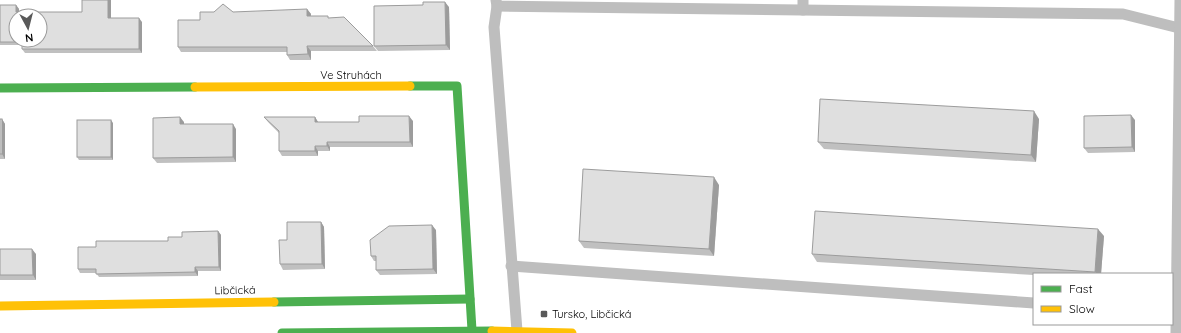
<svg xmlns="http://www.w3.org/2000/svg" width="1181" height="333" font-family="Quicksand,sans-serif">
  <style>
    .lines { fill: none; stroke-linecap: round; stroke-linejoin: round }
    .lane { stroke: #bebebe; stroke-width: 11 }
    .fast { stroke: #4caf50; stroke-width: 9 }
    .slow { stroke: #ffc107; stroke-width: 9 }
    .wall { fill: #c0c0c0 }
    .shaded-wall { fill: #9c9c9c }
    .building { fill: #dfdfdf; stroke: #9c9c9c; fill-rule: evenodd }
    .poi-dot { fill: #595959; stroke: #fff; stroke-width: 1.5 }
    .labels { text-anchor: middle; stroke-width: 4; stroke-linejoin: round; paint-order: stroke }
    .street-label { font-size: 11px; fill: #000; stroke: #fff }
    .poi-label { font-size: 11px; fill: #000; stroke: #fff; text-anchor: start }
  </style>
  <rect width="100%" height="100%" fill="#fff"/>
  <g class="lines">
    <!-- lane -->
    <g class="lane">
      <path d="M496 0 497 6 1123 14 1179 28"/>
      <path d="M497 6 494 27 517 331"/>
      <path d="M803 10V0"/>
      <path d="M511 266 1034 303"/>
      <path d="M1176 333 1180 0"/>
    </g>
    <!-- fast -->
    <g class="fast">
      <path d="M410 86H457L472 330"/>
      <path d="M0 88 195 87"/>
      <path d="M274 302 470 299"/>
      <path d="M282 333 492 331"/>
    </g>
    <!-- slow -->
    <g class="slow">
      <path d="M195 87 410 86"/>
      <path d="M0 306 274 302"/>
      <path d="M492 331 572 333"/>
    </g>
  </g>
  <!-- wall -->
  <g class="wall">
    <path d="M82 0H111V18L142 22V53H25L22 49V45H0V5H16L19 9V12H82Z"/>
    <path d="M449 7 450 50 378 51 374 46Z"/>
    <path d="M307 9 311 14V16L329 18 373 46 377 51H311V60H290L287 55V52H181L178 47 200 20Z"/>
    <path d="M264 117H315L318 122H359L413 121V147H330V151H318V156H282L279 151V133L268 122Z"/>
    <path d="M0 119H2L5 124V159H0Z"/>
    <path d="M1039 119 1036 162 824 149 818 142Z"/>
    <path d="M1135 120V152L1088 153 1084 148Z"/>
    <path d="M184 122V124L236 129V162L157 163 153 158Z"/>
    <path d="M113 123V160H79L77 157Z"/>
    <path d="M719 185 714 256 584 248 579 241Z"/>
    <path d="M321 222 324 227 325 269 283 270 280 264 287 240Z"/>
    <path d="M436 230 437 274 380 275 376 270V261H374L371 256Z"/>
    <path d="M218 231 221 235V271H198V276L99 277 96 273H80L78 269 96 247 168 241 182 237Z"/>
    <path d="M1104 236 1101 274H1034V275L817 262 812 254Z"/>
    <path d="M0 249 36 254V280H0Z"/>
  </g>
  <!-- shaded-wall -->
  <g class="shaded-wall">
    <path d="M108 0H111V22L108 18Z"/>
    <path d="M445 2 449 7 450 50 446 45Z"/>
    <path d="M16 5 19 9V16L16 12Z"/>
    <path d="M307 9 311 14 310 21 307 16Z"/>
    <path d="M139 18 142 22V53L139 49Z"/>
    <path d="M307 46 311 51V60L308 54Z"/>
    <path d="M1034 111 1039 119 1036 162 1031 155Z"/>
    <path d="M1131 115 1135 120V152L1132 147Z"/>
    <path d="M409 116 413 121V147L410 142Z"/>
    <path d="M180 117 184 122V129L180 124Z"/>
    <path d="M315 117 318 122H315Z"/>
    <path d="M2 119 5 124V159L2 154Z"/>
    <path d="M111 120 113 123V160L111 157Z"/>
    <path d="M233 124 236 129V162L233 157Z"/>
    <path d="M327 142 330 147V151L327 146Z"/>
    <path d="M315 146 318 151V156L315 151Z"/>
    <path d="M714 177 719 185 714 256 709 249Z"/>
    <path d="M321 222 324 227 325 269 322 264Z"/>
    <path d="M432 225 436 230 437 274 433 269Z"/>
    <path d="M1098 229 1104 236 1101 274H1097L1095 272Z"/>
    <path d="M218 231 221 235V271L219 267Z"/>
    <path d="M32 249 36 254V280L33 275Z"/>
    <path d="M195 267 198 271V276L195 272Z"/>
  </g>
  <!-- building -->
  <g class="building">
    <path d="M82 0H108V18H139V49H22V42H0V5H16V12H82ZM16 16H40V40H16Z"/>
    <path d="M423 2H445L446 45 374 46V6L423 5Z"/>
    <path d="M223 4 233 12 307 9V16H328V18L344 17 373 46H307L308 54 287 55V47H178V20H200V12H214Z"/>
    <path d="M820 99 1034 111 1031 155 818 142Z"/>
    <path d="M1131 115 1132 147 1084 148V116Z"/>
    <path d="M359 116H409L410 142H327V146H315V151H279V131L264 117H315V122H359Z"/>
    <path d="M180 117V124H233V157L153 158V118Z"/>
    <rect x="0" y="119" width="2" height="35"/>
    <rect x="77" y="120" width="34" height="37"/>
    <path d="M583 169 714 177 709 249 579 241Z"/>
    <path d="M815 211 1098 229 1095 272 812 254Z"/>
    <path d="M287 222H321L322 264H280L279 240H287Z"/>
    <path d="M432 225 433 269 376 270V256H371L370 240 389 226Z"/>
    <path d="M218 231 219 267H195V272L96 274V269H78V247H96V241H168V237H182V232Z"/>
    <path d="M0 249H32L33 275H0Z"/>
  </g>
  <!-- markers -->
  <rect class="poi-dot" x="540" y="310" width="8" height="8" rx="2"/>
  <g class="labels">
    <!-- street labels -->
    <g class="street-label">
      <text x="351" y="79">Ve Struhách</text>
      <text transform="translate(235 290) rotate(-1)" y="4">Libčická</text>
    </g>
    <!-- poi labels -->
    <g class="poi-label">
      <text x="552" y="318">Tursko, Libčická</text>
    </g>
  </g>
  <!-- legend -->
  <rect x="1033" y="273" width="140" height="52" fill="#ffffff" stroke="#999999"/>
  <rect x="1041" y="286" width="20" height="6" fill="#4caf50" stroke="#999999"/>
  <text x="1069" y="293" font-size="12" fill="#000000">Fast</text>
  <rect x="1041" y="306" width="20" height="6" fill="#ffc107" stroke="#999999"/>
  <text x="1069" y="313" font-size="12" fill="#000000">Slow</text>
  <!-- north arrow -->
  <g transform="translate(28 28) rotate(173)"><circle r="19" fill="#ffffff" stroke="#999999"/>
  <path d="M0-3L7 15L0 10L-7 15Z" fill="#595959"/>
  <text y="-6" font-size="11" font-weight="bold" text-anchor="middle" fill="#000000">N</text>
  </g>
</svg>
